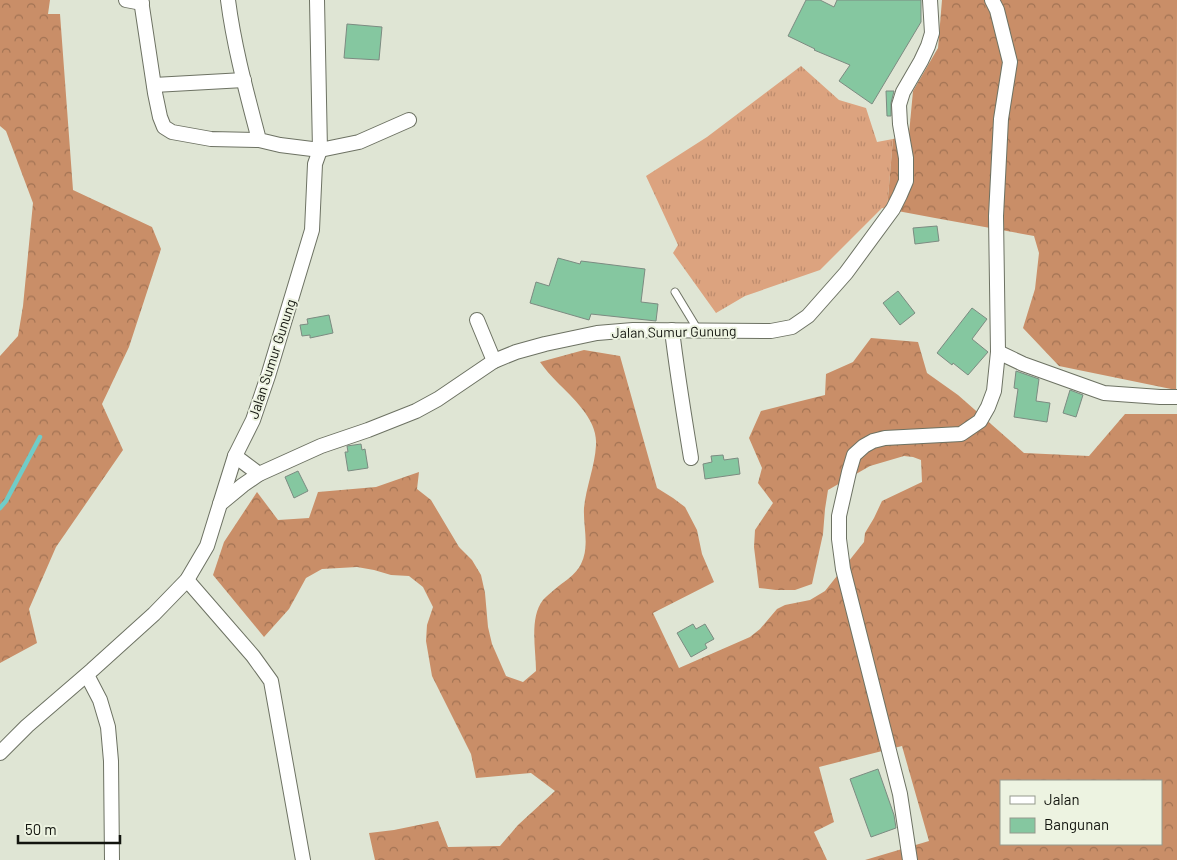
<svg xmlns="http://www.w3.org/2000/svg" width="1177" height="860" font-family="Barlow,sans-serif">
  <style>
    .grass { fill: url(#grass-tufts) }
    .forest { fill: url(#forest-crowns); fill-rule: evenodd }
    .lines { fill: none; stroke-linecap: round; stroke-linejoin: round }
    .stream { stroke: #70ccc8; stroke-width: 4.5 }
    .building { fill: #85c7a0; stroke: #7c8b81 }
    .lane-casing { stroke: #6d7263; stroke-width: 9 }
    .street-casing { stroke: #6d7263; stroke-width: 16 }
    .lane { stroke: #fff; stroke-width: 7 }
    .street { stroke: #fff; stroke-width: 14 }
    .labels { text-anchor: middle; stroke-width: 4; stroke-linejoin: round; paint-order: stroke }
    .street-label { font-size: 14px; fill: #12140e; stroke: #edf3e1 }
  </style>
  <defs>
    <pattern id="grass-tufts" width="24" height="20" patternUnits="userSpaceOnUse" patternTransform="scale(1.25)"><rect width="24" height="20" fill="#dca37f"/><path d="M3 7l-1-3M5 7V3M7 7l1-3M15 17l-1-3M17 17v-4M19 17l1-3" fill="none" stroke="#bc8b6d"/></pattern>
    <pattern id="forest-crowns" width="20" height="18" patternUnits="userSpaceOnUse" patternTransform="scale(1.25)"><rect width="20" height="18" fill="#c98e68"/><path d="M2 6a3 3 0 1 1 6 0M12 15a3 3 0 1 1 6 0" fill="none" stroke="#a27354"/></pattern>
  </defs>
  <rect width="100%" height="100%" fill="#dfe5d4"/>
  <!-- grass -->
  <path class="grass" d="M801 66 839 100 866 108 877 142 893 139 887 209 882 208 820 270 745 296 716 313 673 253 678 245 646 176 707 137Z"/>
  <!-- forest -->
  <g class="forest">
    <path d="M0 0H50L48 14H60L73 190 152 227 161 249 129 347 102 404 123 450 56 547 29 609 37 643 0 663V356L18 336 23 306 33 203 6 131 0 126Z"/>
    <path d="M942 0H1177L1176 390 1059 366 1023 328 1035 289 1039 253 1034 236 935 218 887 209 893 139 909 134 913 91 938 48Z"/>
    <path d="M871 338 918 342 927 373 958 395 1024 453 1089 456 1125 414H1177V860H865L929 841 902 746 819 767 834 822 814 832 827 860H375L369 833 394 830 438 821 448 847 500 846 518 825 555 791 531 773 476 778 471 754 432 676 426 641 427 625 433 607 423 587 409 576 391 575 374 570 357 567 322 569 306 578 289 609 264 637 213 575 224 542 257 492 278 520 309 518 318 492 376 487 419 472 417 489 431 500 459 547 472 560 481 575 485 593 488 627 492 644 506 676 523 682 536 671C536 649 529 618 543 600 546 597 550 593 554 590 563 582 576 575 581 564 590 546 583 527 584 508 586 487 595 466 596 445 598 420 573 398 557 382 551 376 545 369 540 362L584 350 620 356 657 488 673 498 685 507 697 530 702 554 714 582 653 613 679 668 750 637 760 629 777 609 785 605 810 600 825 591 864 542 865 533 874 518 882 501 922 482 921 460 913 457 904 456 870 466 828 490 825 509 823 534 812 584 795 590H776L759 588 754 547 755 530 773 503 758 483 762 468 749 438 761 411 825 395 826 374 853 362ZM1001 781H1161V844H1001Z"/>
  </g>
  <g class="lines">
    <!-- stream -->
    <path class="stream" d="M0 508 6 501 40 437"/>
  </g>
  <!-- building -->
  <g class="building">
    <path d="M806 0H820L834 7 837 0H921V22L872 104 839 81 850 65 814 50 815 49 788 36Z"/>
    <path d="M347 24 382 27 379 60 344 58Z"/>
    <path d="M886 91H894L891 103V116H887Z"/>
    <path d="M937 226 939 241 915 244 913 228Z"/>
    <path d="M558 258 580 264 581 261 645 269 641 302 658 304 656 321 591 314 589 320 530 303 536 282 549 286Z"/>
    <path d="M898 291 915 313 900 325 883 303Z"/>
    <path d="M972 308 987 319 972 339 988 352 968 375 953 363 952 365 937 353Z"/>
    <path d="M329 315 333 333 310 338V335L302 336 300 325 308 324 307 319Z"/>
    <path d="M1016 371 1039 379 1036 401 1050 403 1047 422 1014 417 1018 389 1014 388Z"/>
    <path d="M1070 390 1083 395 1076 417 1063 413Z"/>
    <path d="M361 444 362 450 365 449 368 468 348 471 345 452H348L347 446Z"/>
    <path d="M723 455 724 460 738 458 740 474 705 479 703 464 712 462 711 456Z"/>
    <path d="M298 471 308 491 294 498 285 477Z"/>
    <path d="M693 624 696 629 705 624 714 639 705 644 707 648 691 657 677 633Z"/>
    <path d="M878 769 894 815 896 828 871 837 850 779Z"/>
  </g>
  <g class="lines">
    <!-- lane casing -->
    <g class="lane-casing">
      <path id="lane" d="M675 292 698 330"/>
    </g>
    <!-- street casing -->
    <g class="street-casing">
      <g id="street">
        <path d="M126 0 142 3"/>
        <path d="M141 0 155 93 160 117 164 127 172 132 211 139 259 140"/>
        <path d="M228 0C234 47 247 94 259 140L280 145 320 150 359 142 409 120"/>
        <path d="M154 85 244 80"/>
        <path d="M477 320 494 361"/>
        <path d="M672 330C677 373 684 415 691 458"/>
        <path d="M998 352 1023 364 1104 393 1160 397H1177"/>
        <path d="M235 456 259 474"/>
        <path d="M220 504 235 456 253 420 268 376 312 230 315 164 320 150 317 0"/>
        <path d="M187 580 253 656 271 681 303 860"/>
        <path d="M87 675 100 700 108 727 111 761 112 860"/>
        <path d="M0 753 27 726 92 670 154 614 187 580 207 546 220 504 243 485 259 474 321 446 368 430 416 411 438 399 494 361 516 352 545 344 597 333 633 330 771 331 792 327 808 316 846 273 893 209 900 195 906 181V158L900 124 899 105 903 92 921 61 928 46 932 33 930 0"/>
        <path d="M910 860 900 794 843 569 839 539V516L849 472 854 455 864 446 873 441 885 438 961 434 980 421 988 407 994 391 998 352 996 216 1001 119 1010 62 997 10 992 0"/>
      </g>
    </g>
    <!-- lane -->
    <use href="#lane" class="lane"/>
    <!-- street -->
    <use href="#street" class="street"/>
  </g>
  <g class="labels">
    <!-- street labels -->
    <g class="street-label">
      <text transform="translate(674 332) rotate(-1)" y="5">Jalan Sumur Gunung</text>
      <text transform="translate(272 359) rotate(-72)" y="5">Jalan Sumur Gunung</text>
    </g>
  </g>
  <!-- legend -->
  <rect x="1000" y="780" width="162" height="65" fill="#edf3e1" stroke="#959a8d"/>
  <rect x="1010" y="796" width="25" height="8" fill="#ffffff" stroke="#959a8d"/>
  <text x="1044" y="805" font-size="15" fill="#12140e">Jalan</text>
  <rect x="1010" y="818" width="25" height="15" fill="#85c7a0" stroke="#959a8d"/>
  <text x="1044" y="830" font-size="15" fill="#12140e">Bangunan</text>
  <!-- scale -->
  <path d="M18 835v8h102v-8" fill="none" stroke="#12140e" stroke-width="2.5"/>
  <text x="25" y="835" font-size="15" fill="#12140e" stroke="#edf3e1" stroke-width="4" paint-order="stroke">50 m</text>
</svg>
